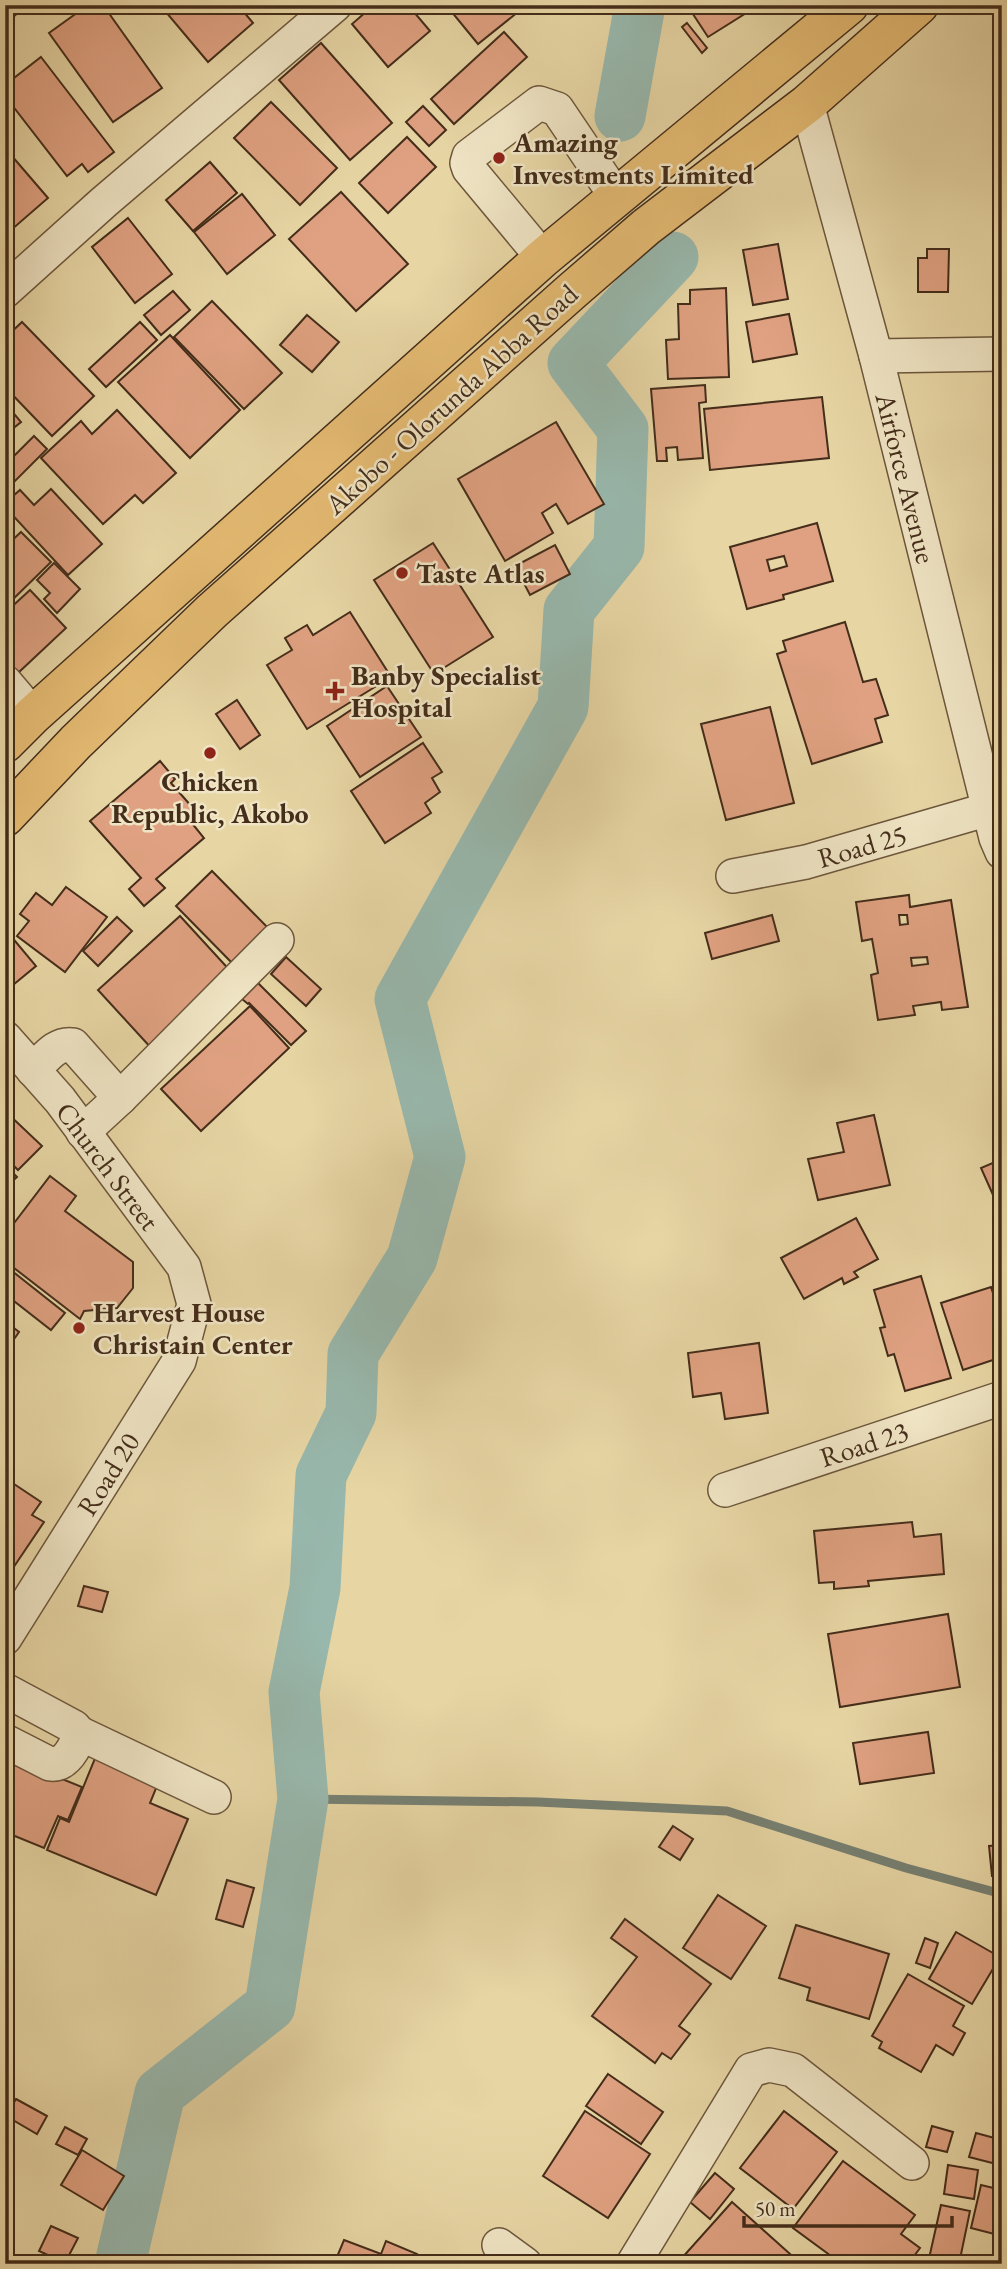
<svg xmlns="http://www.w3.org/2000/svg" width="1007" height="2269" font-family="'EB Garamond',serif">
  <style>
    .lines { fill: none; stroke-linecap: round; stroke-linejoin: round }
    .stream { stroke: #768072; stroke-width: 9 }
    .river { stroke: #98b8ad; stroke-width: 51 }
    .building { fill: #dfa181; stroke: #442d1a; stroke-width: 2; fill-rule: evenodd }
    .minor-casing { stroke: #6d573c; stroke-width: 36 }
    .major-casing { stroke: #442d1a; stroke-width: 41 }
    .minor { stroke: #efe4c4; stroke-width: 33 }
    .major { stroke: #e4ba72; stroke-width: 38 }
    .poi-dot { fill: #8f2418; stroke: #efe4c4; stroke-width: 2.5 }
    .labels { text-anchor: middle; stroke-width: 5; stroke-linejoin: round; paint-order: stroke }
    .poi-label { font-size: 28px; font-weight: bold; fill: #442d1a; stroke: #efe4c4; text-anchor: start }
    .street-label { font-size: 28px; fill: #442d1a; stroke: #efe4c4 }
  </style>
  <rect width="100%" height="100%" fill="#e7d5a4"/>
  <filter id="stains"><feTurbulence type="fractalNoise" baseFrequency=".00286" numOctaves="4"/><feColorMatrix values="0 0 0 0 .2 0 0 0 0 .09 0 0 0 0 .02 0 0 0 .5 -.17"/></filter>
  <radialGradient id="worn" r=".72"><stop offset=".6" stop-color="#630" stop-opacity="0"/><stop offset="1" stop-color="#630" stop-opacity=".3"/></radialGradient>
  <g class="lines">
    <!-- stream -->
    <path class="stream" d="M303 1799 538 1802 727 1811 906 1868 1002 1894"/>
    <!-- river -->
    <g class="river">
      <path d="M620 116 640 5"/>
      <path d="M120 2264 160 2093 270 2006 303 1799 294 1692 315 1588 321 1475 351 1413 353 1354 412 1258 440 1157 400 999 563 707 569 610 619 547 623 429 573 363 673 257"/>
    </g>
  </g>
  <!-- building -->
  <g class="building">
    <path d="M5 5H27L5 24Z"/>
    <path d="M88 5H103L162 88 113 122 49 33Z"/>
    <path d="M160 5H238L253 23 208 62Z"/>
    <path d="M374 5H408L430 31 388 67 352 24Z"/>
    <path d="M446 5H520L523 8 478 44Z"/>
    <path d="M687 5H770L759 12 756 7 708 37Z"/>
    <path d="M687 23 707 48 702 53 682 27Z"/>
    <path d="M504 32 527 57 454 124 431 99Z"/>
    <path d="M321 43 392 123 350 160 279 80Z"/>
    <path d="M41 57 114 152 88 172 82 164 67 176 5 96V85Z"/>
    <path d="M271 102 337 168 300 205 234 138Z"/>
    <path d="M423 106 446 130 429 146 406 122Z"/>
    <path d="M407 137 436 167 388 213 359 183Z"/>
    <path d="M5 148 48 198 10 231 5 226Z"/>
    <path d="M210 162 237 193 193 231 166 200Z"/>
    <path d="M341 192 408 264 356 311 289 239Z"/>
    <path d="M242 194 275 235 227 274 194 232Z"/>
    <path d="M128 218 172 274 135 303 92 247Z"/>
    <path d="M778 244 788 299 753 305 743 250Z"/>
    <path d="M927 249H949L948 292H918V258H927Z"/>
    <path d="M726 288 729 377 668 379 666 340 679 339 678 304H690V290Z"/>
    <path d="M173 291 190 310 161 335 144 315Z"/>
    <path d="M212 301 282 373 244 409 174 337Z"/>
    <path d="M789 314 797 354 753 362 746 322Z"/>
    <path d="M307 315 339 342 312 372 280 345Z"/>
    <path d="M22 322 94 396 52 436 5 387V338Z"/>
    <path d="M140 322 157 340 106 387 89 369Z"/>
    <path d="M170 335 240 410 190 458 118 382Z"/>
    <path d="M705 385 706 402 699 403 703 458 678 460 677 447 666 448 667 461H657L651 389Z"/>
    <path d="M822 397 829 458 710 470 704 409Z"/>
    <path d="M5 403 21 422 5 435Z"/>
    <path d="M117 410 176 473 143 503 135 495 103 524 41 458 81 421 92 434Z"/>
    <path d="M556 422 604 504 568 524 556 504 542 513 553 533 505 561 458 479Z"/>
    <path d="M34 436 47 449 15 481 5 473V465Z"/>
    <path d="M1002 442V458L995 446Z"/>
    <path d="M51 489 102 544 68 575 5 507V503L20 490 34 505Z"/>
    <path d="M817 523 833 581 783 595 784 599 747 609 730 547ZM784 556 787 566 770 571 767 560Z"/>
    <path d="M21 532 51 562 5 607V547Z"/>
    <path d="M433 543 493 637 434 674 374 580Z"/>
    <path d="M555 545 570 574 530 595 515 566Z"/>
    <path d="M54 563 80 589 57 613 44 599 50 593 37 580Z"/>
    <path d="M30 590 66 628 18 673 5 659V613Z"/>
    <path d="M350 612 391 677 307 729 267 665 292 650 285 638 307 625 313 635Z"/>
    <path d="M845 622 863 682 876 679 888 715 875 719 882 742 812 764 777 654 786 651 783 641Z"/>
    <path d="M387 686 421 737 360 777 327 726Z"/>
    <path d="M237 700 260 735 240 749 216 714Z"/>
    <path d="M770 707 794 803 726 820 701 724Z"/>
    <path d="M423 743 442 772 432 778 440 792 425 803 431 813 385 843 351 791Z"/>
    <path d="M160 761 175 779 171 783 199 815 191 822 204 838 156 879 165 888 144 906 129 889 141 878 90 821Z"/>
    <path d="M212 871 273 933 237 968 176 906Z"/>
    <path d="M66 887 107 917 65 972 17 936 29 921 20 914 36 893 52 905Z"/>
    <path d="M909 895 910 907 951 900 968 1007 942 1010 941 1002 913 1006 915 1015 878 1020 871 975 878 973 872 939 862 941 856 902ZM899 915H907L908 924 900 925ZM927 957 928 964 912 966 911 958Z"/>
    <path d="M772 915 779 941 712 959 705 933Z"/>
    <path d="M180 916 235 976 153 1050 98 990Z"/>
    <path d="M117 917 132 931 98 966 83 951Z"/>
    <path d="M5 929 36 966 7 990 5 988Z"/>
    <path d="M286 957 321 989 306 1006 271 974Z"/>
    <path d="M258 983 306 1031 291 1045 249 1003 248 1004 242 999Z"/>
    <path d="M250 1006 289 1048 201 1131 161 1089Z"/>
    <path d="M5 1111 42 1146 18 1170 5 1157Z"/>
    <path d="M874 1115 890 1185 818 1200 808 1159 844 1152 837 1123Z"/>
    <path d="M1002 1159V1215L981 1168Z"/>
    <path d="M5 1165 17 1177 5 1188Z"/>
    <path d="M50 1176 76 1196 65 1211 133 1262V1288L117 1308 84 1311 80 1319 5 1261V1235Z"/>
    <path d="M856 1218 878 1259 854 1272 858 1277 844 1284 842 1278 804 1299 781 1258Z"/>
    <path d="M7 1267 65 1313 51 1330 5 1294Z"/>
    <path d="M921 1276 951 1378 905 1391 894 1354 888 1356 880 1328 885 1327 874 1290Z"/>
    <path d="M991 1287 1002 1320V1357L963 1370 941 1303Z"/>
    <path d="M5 1321 19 1332 5 1352Z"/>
    <path d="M759 1343 768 1413 725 1419 721 1393 693 1397 688 1353Z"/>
    <path d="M5 1478 41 1502 32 1515 44 1522 5 1580Z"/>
    <path d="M912 1522 914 1537 941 1534 944 1574 868 1581 869 1586 834 1589V1582L819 1583 814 1531Z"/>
    <path d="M84 1586 108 1592 102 1612 78 1606Z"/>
    <path d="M948 1614 960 1687 840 1707 828 1634Z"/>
    <path d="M928 1732 934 1773 860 1784 853 1743Z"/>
    <path d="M98 1751 161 1776 150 1803 188 1819 156 1895 47 1850 60 1818 69 1822Z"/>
    <path d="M5 1756 82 1787 68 1820 58 1816 44 1848 5 1832Z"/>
    <path d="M673 1826 693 1839 680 1860 659 1847Z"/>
    <path d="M1002 1845V1875L992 1876 989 1846Z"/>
    <path d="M227 1880 254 1888 243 1927 216 1919Z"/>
    <path d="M718 1895 766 1926 731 1979 683 1948Z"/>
    <path d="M625 1919 711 1984 679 2026 690 2034 671 2059 662 2053 655 2063 592 2016 637 1957 611 1938Z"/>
    <path d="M796 1925 889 1954 869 2019 807 2000 810 1988 779 1978Z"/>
    <path d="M956 1932 1000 1957 972 2004 929 1979Z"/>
    <path d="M925 1938 938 1943 930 1968 916 1963Z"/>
    <path d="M908 1974 964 2006 953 2026 965 2033 953 2055 936 2045 921 2072 879 2048 882 2042 872 2036Z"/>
    <path d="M608 2074 663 2112 641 2144 586 2106Z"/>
    <path d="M16 2099 47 2116 37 2134 6 2116Z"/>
    <path d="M585 2111 650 2154 608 2218 543 2176Z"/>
    <path d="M784 2111 837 2152 793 2209 740 2168Z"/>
    <path d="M932 2126 953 2132 947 2152 926 2147Z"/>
    <path d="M65 2127 87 2139 78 2155 56 2144Z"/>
    <path d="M976 2133 1002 2140 1000 2165 969 2157Z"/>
    <path d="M82 2150 124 2176 103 2210 61 2185Z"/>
    <path d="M843 2161 915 2215 901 2234 920 2248 908 2264H842L793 2228Z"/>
    <path d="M948 2165 978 2170 974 2199 944 2194Z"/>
    <path d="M715 2173 734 2189 710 2219 690 2202Z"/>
    <path d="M981 2185 1002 2190V2236L971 2228Z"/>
    <path d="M732 2202 799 2262 797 2264H686L681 2259Z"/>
    <path d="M941 2205 970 2211 959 2264 928 2263Z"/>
    <path d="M51 2226 78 2238 65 2263 39 2251Z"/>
    <path d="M344 2240 381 2254 386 2241 417 2254 413 2264H334Z"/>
  </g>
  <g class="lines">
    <!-- minor casing -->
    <g class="minor-casing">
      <g id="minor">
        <path d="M807 104 876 356 996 838 1002 852"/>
        <path d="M543 258 469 169 467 163 469 156 539 103 557 109 617 198"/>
        <path d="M5 291 104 202 335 5"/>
        <path d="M876 356 1002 354"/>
        <path d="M5 682 33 715"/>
        <path d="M733 876 806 862 989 809"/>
        <path d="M5 1038 60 1100 184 1267 194 1304 179 1361 5 1638"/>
        <path d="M33 1070C45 1059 56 1042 73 1045L120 1098 83 1132"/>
        <path d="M120 1098 277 940"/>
        <path d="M725 1490 1002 1398"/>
        <path d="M5 1690 74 1727 79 1733C76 1747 66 1766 50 1764L5 1741"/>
        <path d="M79 1733 214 1797"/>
        <path d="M499 2245 525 2264"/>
        <path d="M633 2264 751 2070 769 2065 793 2070 912 2163"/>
      </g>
    </g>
    <!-- major casing -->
    <g class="major-casing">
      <g id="major">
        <path d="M5 743 33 715 543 258 849 5"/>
        <path d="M5 817 76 742 212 611 572 291 646 227 807 104 919 5"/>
      </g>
    </g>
    <!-- minor -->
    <use href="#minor" class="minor"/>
    <!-- major -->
    <use href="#major" class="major"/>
  </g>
  <!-- markers -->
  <g class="poi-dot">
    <circle cx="499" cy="158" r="7"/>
    <circle cx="402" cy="573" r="7"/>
    <path d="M331.5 680.5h7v7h7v7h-7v7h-7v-7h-7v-7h7z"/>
    <circle cx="210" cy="753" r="7"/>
    <circle cx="79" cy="1328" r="7"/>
  </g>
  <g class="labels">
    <!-- poi labels -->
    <g class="poi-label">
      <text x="513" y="152">Amazing<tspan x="513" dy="32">Investments Limited</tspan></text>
      <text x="416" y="583">Taste Atlas</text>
      <text x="351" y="685">Banby Specialist<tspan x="351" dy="32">Hospital</tspan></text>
      <text x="210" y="791" text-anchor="middle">Chicken<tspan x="210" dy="32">Republic, Akobo</tspan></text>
      <text x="93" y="1322">Harvest House<tspan x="93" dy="32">Christain Center</tspan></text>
    </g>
    <!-- street labels -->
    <g class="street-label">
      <text transform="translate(451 399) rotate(-42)" y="10">Akobo - Olorunda Abba Road</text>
      <text transform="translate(906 478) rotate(76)" y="10">Airforce Avenue</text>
      <text transform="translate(862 846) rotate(-16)" y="10">Road 25</text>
      <text transform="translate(108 1166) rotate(53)" y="10">Church Street</text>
      <text transform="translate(864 1444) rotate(-18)" y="10">Road 23</text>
      <text transform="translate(108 1474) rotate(-58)" y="10">Road 20</text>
    </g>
  </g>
  <!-- margin -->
  <rect width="1007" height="2269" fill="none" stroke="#e7d5a4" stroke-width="28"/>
  <rect x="7" y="7" width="993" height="2255" fill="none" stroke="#442d1a" stroke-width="3.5"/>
  <rect x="14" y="14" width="979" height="2241" fill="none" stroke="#442d1a" stroke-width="2"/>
  <!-- scale -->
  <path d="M744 2216v10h208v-10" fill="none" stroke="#442d1a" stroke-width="3.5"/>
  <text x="755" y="2216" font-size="21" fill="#442d1a" stroke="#efe4c4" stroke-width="5" paint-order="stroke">50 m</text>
  <rect width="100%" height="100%" filter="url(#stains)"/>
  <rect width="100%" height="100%" fill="url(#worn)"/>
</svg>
